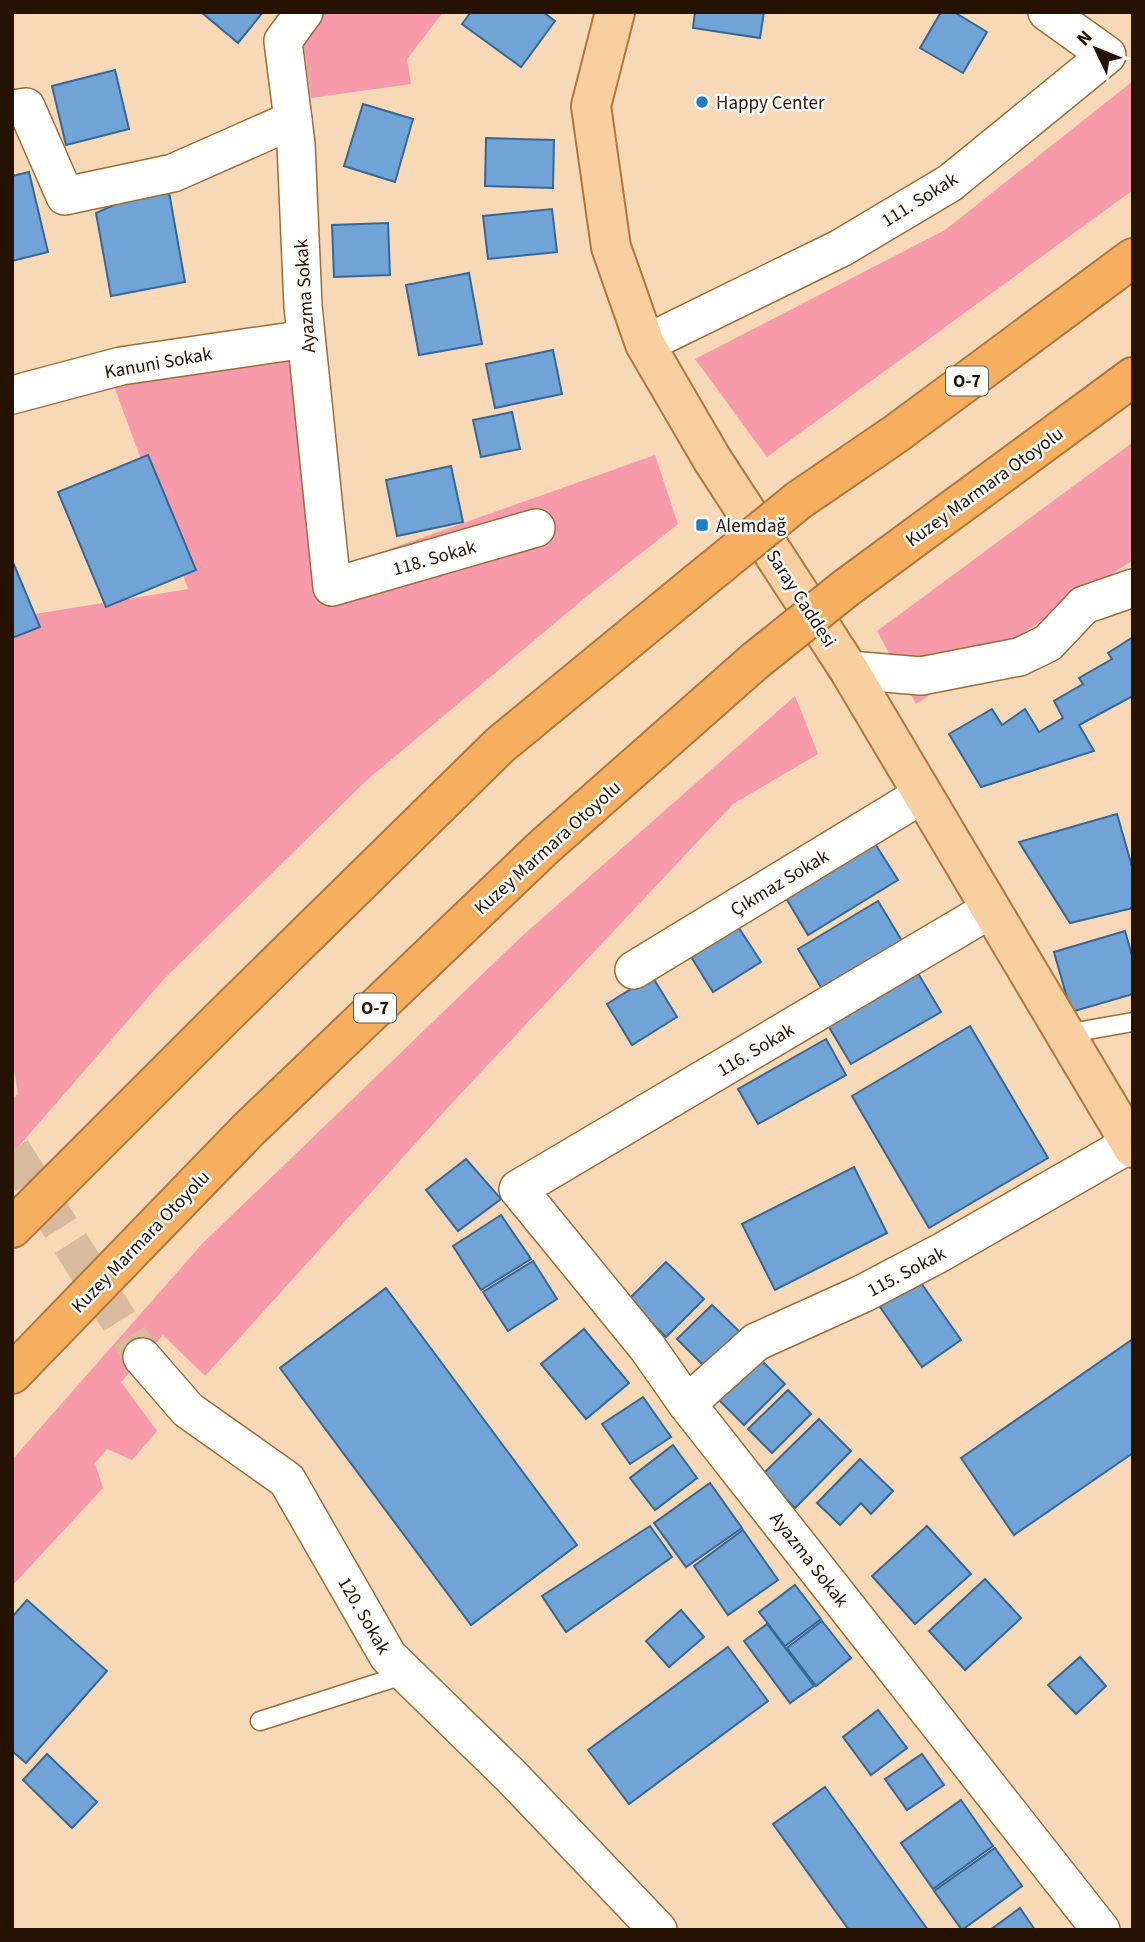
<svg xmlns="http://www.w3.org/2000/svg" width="1145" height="1942" font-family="'Source Sans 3',sans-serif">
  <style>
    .green { fill: #f79aaa }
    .building { fill: #71a4d6; stroke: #366796; stroke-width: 2 }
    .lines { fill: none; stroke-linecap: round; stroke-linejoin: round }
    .minor-tunnel { stroke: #d8bb9c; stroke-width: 37; stroke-dasharray: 37 18; stroke-linecap: butt }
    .service-casing { stroke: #9b6d36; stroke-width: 21 }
    .minor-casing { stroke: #9b6d36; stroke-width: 40 }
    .primary-casing { stroke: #ac783e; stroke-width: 42 }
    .motorway-casing { stroke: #ac783e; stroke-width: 42 }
    .service { stroke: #fff; stroke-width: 18 }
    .minor { stroke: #fff; stroke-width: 37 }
    .primary { stroke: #f9cf9f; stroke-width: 38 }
    .motorway { stroke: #f5af5f; stroke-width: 38 }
    .motorway-bridge-casing { stroke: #ac783e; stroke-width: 42; stroke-linecap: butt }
    .motorway-bridge { stroke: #f5af5f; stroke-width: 38 }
    .poi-dot { fill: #1e7dc9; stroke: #fff; stroke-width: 2.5 }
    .labels { text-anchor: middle; stroke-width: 5; stroke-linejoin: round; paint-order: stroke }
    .shield { fill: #fff; stroke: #66594c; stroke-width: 2 }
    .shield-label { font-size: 18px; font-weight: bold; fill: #251200 }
    .poi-label { font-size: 19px; fill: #251200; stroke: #fff; text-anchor: start }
    .street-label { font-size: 19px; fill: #251200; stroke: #fff }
  </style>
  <rect width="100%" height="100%" fill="#f7d9b8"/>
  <!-- green -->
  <g class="green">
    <path d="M323 12H443L407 59 411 84 311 98 303 38Z"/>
    <path d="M1133 81V190L767 457 695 359 945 230Z"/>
    <path d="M297 340 345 565 655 455 678 524 592 592 368 779 164 979 12 1154V1099L18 1094 12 1058V627L29 615 188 589 109 372Z"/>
    <path d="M1133 442V560L916 704 877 631Z"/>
    <path d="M795 696 818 754 733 804 452 1103 205 1376 163 1335 121 1382 157 1431 132 1460 107 1449 95 1463 103 1488 12 1586V1460L202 1244 521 937Z"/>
  </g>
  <!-- building -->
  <g class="building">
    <path d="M201 12H263L238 43Z"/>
    <path d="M471 12H543L555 21 521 67 462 24Z"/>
    <path d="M695 12H764L760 38 693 28Z"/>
    <path d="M941 12H954L987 32 963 73 920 48Z"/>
    <path d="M115 70 129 129 66 145 52 86Z"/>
    <path d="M363 104 413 119 395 182 344 166Z"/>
    <path d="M486 138 554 140 553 188 485 186Z"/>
    <path d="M29 172 48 252 12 261V176Z"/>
    <path d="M169 192 185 282 111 296 96 213 125 200Z"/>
    <path d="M552 209 557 252 488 259 483 216Z"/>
    <path d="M388 223 390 275 334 277 332 225Z"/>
    <path d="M469 273 482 344 419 355 406 285Z"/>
    <path d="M553 350 562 394 495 408 486 364Z"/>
    <path d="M512 412 520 449 481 457 473 420Z"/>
    <path d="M148 455 196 570 106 607 58 492Z"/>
    <path d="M451 466 463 522 397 536 386 480Z"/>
    <path d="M12 560 40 627 12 638Z"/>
    <path d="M1133 637V696L1079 725 1094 751 981 787 949 734 992 709 1002 725 1025 709 1039 732 1063 718 1054 701 1083 684 1079 678 1112 659 1108 653Z"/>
    <path d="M1117 814 1133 870V908L1070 923 1019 842Z"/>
    <path d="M872 839 898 880 808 935 783 893Z"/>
    <path d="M878 901 908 951 828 999 798 949Z"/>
    <path d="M737 925 761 962 713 992 690 955Z"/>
    <path d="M1125 931 1133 959V994L1071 1012 1054 952Z"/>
    <path d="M913 965 941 1012 851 1064 823 1017Z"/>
    <path d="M652 976 677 1017 632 1045 607 1004Z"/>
    <path d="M970 1026 1048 1158 929 1228 852 1096Z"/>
    <path d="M826 1039 846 1075 758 1124 738 1089Z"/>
    <path d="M466 1159 501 1199 458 1231 426 1190Z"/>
    <path d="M854 1167 887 1233 775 1290 742 1224Z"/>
    <path d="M501 1215 531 1259 481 1290 453 1246Z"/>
    <path d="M533 1261 557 1299 508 1331 483 1292Z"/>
    <path d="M666 1262 704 1299 666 1337 628 1300Z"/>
    <path d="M919 1280 961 1340 922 1367 880 1307Z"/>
    <path d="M386 1288 577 1545 471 1625 280 1368Z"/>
    <path d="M712 1305 743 1335 708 1370 677 1339Z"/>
    <path d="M584 1329 629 1383 586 1419 541 1364Z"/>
    <path d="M1133 1339V1453L1014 1535 961 1458Z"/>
    <path d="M756 1355 785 1384 744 1425 715 1396Z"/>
    <path d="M788 1390 811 1414 772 1453 748 1429Z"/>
    <path d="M643 1397 671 1437 630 1464 602 1424Z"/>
    <path d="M819 1419 851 1451 795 1508 762 1475Z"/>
    <path d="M673 1445 697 1478 655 1510 630 1478Z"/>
    <path d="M860 1459 893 1491 871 1514 861 1503 840 1525 817 1503Z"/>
    <path d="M710 1483 742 1528 686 1567 654 1523Z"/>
    <path d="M650 1526 672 1557 566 1632 542 1596Z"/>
    <path d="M927 1526 971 1574 915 1624 872 1576Z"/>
    <path d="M743 1530 778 1580 728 1615 694 1566Z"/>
    <path d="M985 1579 1021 1618 965 1670 929 1631Z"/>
    <path d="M795 1585 821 1619 785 1646 759 1612Z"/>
    <path d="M27 1600 107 1671 26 1763 12 1751V1617Z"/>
    <path d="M681 1610 704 1637 669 1667 646 1641Z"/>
    <path d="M822 1621 851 1658 816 1686 787 1648Z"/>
    <path d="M767 1624 814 1686 790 1703 744 1641Z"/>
    <path d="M728 1647 768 1701 629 1804 588 1750Z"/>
    <path d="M1080 1657 1106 1686 1076 1714 1048 1685Z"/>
    <path d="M878 1710 907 1748 871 1775 843 1737Z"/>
    <path d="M47 1754 97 1802 72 1828 23 1780Z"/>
    <path d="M922 1754 944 1785 907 1810 885 1779Z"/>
    <path d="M825 1787 928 1930H849L773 1824Z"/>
    <path d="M961 1800 993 1846 933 1889 901 1843Z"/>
    <path d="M995 1848 1022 1886 962 1930 934 1891Z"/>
    <path d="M1020 1908 1035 1930H990Z"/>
  </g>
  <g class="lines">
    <!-- minor-tunnel -->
    <path class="minor-tunnel" d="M12 1150 142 1357"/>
    <!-- service casing -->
    <g class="service-casing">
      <g id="service">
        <path d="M1065 1034 1133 1022"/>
        <path d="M260 1721 406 1674"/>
      </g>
    </g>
    <!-- minor casing -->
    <g class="minor-casing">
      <g id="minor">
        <path d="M304 12 283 41 296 144 303 306 332 587 536 528"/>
        <path d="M12 109 26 107 65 196 173 173 293 120"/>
        <path d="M645 344 841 248 950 183 1107 55 1047 12"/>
        <path d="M12 395 121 366 306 339"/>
        <path d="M849 670 921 676 1019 657 1048 643 1084 605 1133 588"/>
        <path d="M991 909 518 1189 647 1347 687 1404 1101 1930"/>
        <path d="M634 970 923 794"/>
        <path d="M142 1357 188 1410 287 1480 388 1656 512 1777 658 1930"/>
        <path d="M687 1404 756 1342 862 1294 940 1253 1130 1144"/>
      </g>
    </g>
    <!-- primary casing -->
    <g class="primary-casing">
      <path id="primary" d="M615 12 591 106 611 247 645 344 712 459 849 670 1133 1148"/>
    </g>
    <!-- motorway casing -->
    <g class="motorway-casing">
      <g id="motorway">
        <path d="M799 500 897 433 1133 258"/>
        <path d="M846 588 1133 377"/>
        <path d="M12 1228 224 1016 500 745 697 583"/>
        <path d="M12 1374 248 1130 544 847 755 661"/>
      </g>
    </g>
    <!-- service -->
    <use href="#service" class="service"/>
    <!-- minor -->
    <use href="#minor" class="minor"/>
    <!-- primary -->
    <use href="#primary" class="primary"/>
    <!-- motorway -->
    <use href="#motorway" class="motorway"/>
    <!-- motorway-bridge casing -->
    <g class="motorway-bridge-casing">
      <g id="motorway-bridge">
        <path d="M697 583 799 500"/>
        <path d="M755 661 846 588"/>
      </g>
    </g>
    <!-- motorway-bridge -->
    <use href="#motorway-bridge" class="motorway-bridge"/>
  </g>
  <!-- markers -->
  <g class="poi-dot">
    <circle cx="702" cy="102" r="7"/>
    <rect x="695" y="518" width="14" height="14" rx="3.5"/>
  </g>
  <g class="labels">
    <!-- shield labels -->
    <g class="shield">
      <rect x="946" y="366.5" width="42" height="29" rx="5"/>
      <rect x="354" y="993.5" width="42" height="29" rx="5"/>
    </g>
    <g class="shield-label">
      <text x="967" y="387">O-7</text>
      <text x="375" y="1014">O-7</text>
    </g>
    <!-- poi labels -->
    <g class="poi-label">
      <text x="716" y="109">Happy Center</text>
      <text x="716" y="532">Alemdağ</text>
    </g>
    <!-- street labels -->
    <g class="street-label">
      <text transform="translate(919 199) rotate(-32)" y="7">111. Sokak</text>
      <text transform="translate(304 296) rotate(-94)" y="7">Ayazma Sokak</text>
      <text transform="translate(158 362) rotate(-10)" y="7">Kanuni Sokak</text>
      <text transform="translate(984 486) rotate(-36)" y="7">Kuzey Marmara Otoyolu</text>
      <text transform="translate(434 557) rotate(-16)" y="7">118. Sokak</text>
      <text transform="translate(802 598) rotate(57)" y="7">Saray Caddesi</text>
      <text transform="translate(547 847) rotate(-42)" y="7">Kuzey Marmara Otoyolu</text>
      <text transform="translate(779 882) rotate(-31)" y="7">Çıkmaz Sokak</text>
      <text transform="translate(755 1049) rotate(-31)" y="7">116. Sokak</text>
      <text transform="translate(140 1241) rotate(-46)" y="7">Kuzey Marmara Otoyolu</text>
      <text transform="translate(906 1271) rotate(-28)" y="7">115. Sokak</text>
      <text transform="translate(810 1559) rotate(52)" y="7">Ayazma Sokak</text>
      <text transform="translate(365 1615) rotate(60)" y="7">120. Sokak</text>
    </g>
  </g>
  <!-- border -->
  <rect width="1145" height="1942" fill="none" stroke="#251200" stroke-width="28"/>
  <!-- north arrow -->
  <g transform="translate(1096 49) rotate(313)" stroke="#ffffff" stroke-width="5" paint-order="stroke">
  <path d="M0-5L12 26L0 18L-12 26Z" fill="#251200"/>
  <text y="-10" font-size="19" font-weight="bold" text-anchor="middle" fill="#251200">N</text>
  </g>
</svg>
